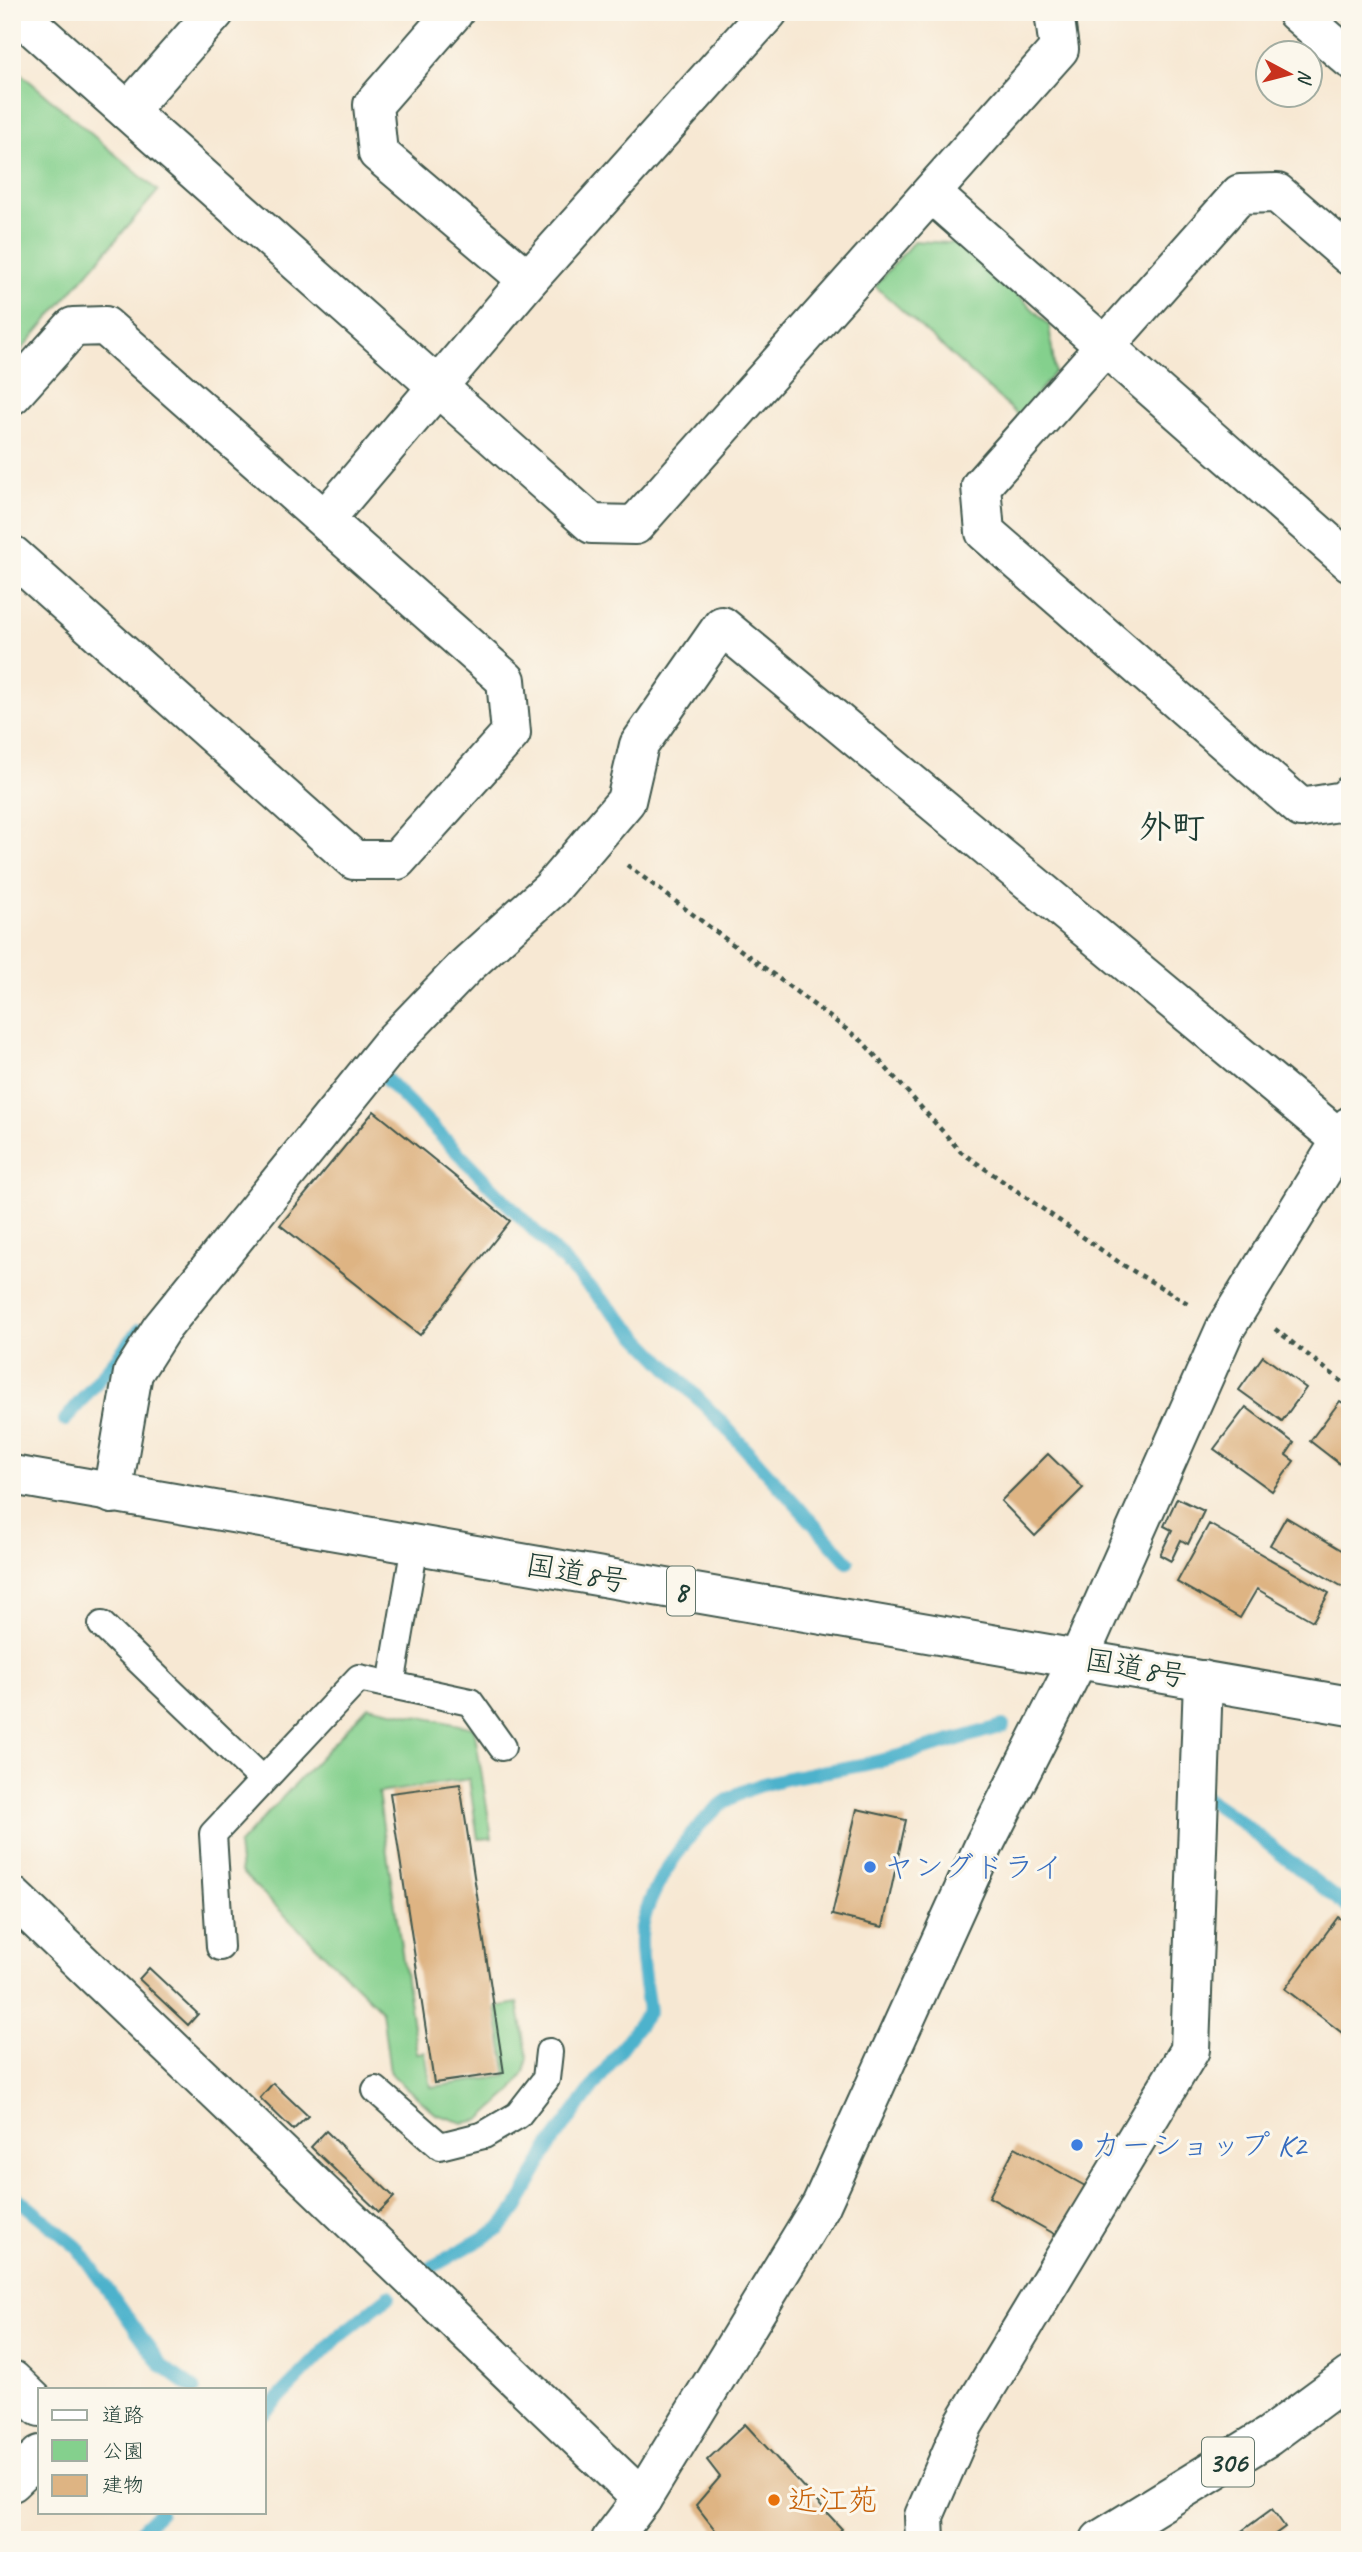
<svg xmlns="http://www.w3.org/2000/svg" width="1362" height="2552" font-family="Caveat,'Klee One',sans-serif">
  <style>
    .green { fill: #84d08d; stroke: #528660; stroke-width: 2 }
    .lines { fill: none; stroke-linecap: round; stroke-linejoin: round }
    .stream { stroke: #4db2cc; stroke-width: 14 }
    .building { fill: #deb483 }
    .service-casing { stroke: #3f574c; stroke-width: 30 }
    .minor-casing { stroke: #3f574c; stroke-width: 42 }
    .trunk-casing { stroke: #3f574c; stroke-width: 42 }
    .path { stroke: #3f574c; stroke-width: 4.5; stroke-dasharray: 5 5; stroke-linecap: butt }
    .service { stroke: #fff; stroke-width: 26 }
    .minor { stroke: #fff; stroke-width: 38 }
    .trunk { stroke: #fff; stroke-width: 38 }
    .shop-dot { fill: #3f7fe0; stroke: #fbf7ec; stroke-width: 2.5 }
    .food-dot { fill: #e8710a; stroke: #fbf7ec; stroke-width: 2.5 }
    .labels { text-anchor: middle; stroke-width: 6; stroke-linejoin: round; paint-order: stroke }
    .shield { fill: #fbf7ec; stroke: #61756b; stroke-width: 2 }
    .shield-label { font-size: 28px; font-weight: bold; fill: #1f3d34 }
    .street-label { font-size: 30px; fill: #1f3d34; stroke: #fbf7ec }
    .shop-label { font-size: 30px; fill: #366cbe; stroke: #fbf7ec; text-anchor: start }
    .food-label { font-size: 30px; fill: #c56008; stroke: #fbf7ec; text-anchor: start }
    .quarter-label { font-size: 33px; font-weight: bold; fill: #1f3d34; stroke: #fbf7ec }
  </style>
  <rect width="100%" height="100%" fill="#fbf7ec"/>
  <filter id="ink" filterUnits="userSpaceOnUse"><feTurbulence type="fractalNoise" baseFrequency=".0143" numOctaves="2"/><feDisplacementMap in="SourceGraphic" scale="14" xChannelSelector="R" yChannelSelector="G"/><feConvolveMatrix kernelMatrix="1 2 1 2 8 2 1 2 1" color-interpolation-filters="sRGB"/></filter>
  <filter id="wash" filterUnits="userSpaceOnUse"><feTurbulence type="fractalNoise" baseFrequency=".00686" numOctaves="4" result="noise"/><feDisplacementMap in="SourceGraphic" scale="28" xChannelSelector="R" yChannelSelector="G"/><feGaussianBlur stdDeviation="1.57" result="paint"/><feColorMatrix in="noise" values="0 0 0 0 0 0 0 0 0 0 0 0 0 0 0 0 0 1.4 0 .05"/><feComposite in="paint" operator="in"/></filter>
  <g filter="url(#wash)">
    <rect width="100%" height="100%" fill="#f7e8d3"/>
    <!-- green -->
    <g class="green">
      <path d="M12 66 158 191 12 361Z"/>
      <path d="M914 241 966 244 1049 325 1055 372 1019 416 875 286Z"/>
      <path d="M368 1706 474 1728 492 1838 478 1839 469 1779 378 1793 417 2053 425 2052 431 2087 507 2076 496 2007 518 2003 528 2058 524 2073 511 2092 480 2120 463 2123 436 2114 390 2073 382 2011 241 1872 238 1845Z"/>
    </g>
    <g class="lines">
      <!-- stream -->
      <g class="stream">
        <path d="M1340 12 1346 17"/>
        <path d="M383 1076 723 1424 848 1562"/>
        <path d="M65 1420 140 1330"/>
        <path d="M1204 1797 1238 1820 1350 1909"/>
        <path d="M12 2194 77 2247 162 2366 194 2389"/>
        <path d="M430 2268 499 2229 517 2208 550 2145 649 2011C646 1987 640 1961 641 1937 642 1895 695 1819 731 1798 767 1776 834 1772 875 1762 918 1752 960 1738 1003 1726"/>
        <path d="M264 2413 337 2338 389 2296"/>
        <path d="M131 2540 160 2512"/>
      </g>
    </g>
    <g id="blocks">
      <!-- building -->
      <g class="building">
        <path d="M374 1111 510 1221 420 1335 280 1225Z"/>
        <path d="M1263 1356 1306 1388 1282 1421 1239 1390Z"/>
        <path d="M1340 1401 1350 1408V1472L1310 1441Z"/>
        <path d="M1246 1407 1294 1443 1286 1455 1294 1461 1272 1491 1214 1449Z"/>
        <path d="M1048 1454 1083 1488 1035 1536 1001 1501Z"/>
        <path d="M1177 1498 1204 1511 1188 1544 1181 1540 1171 1561 1160 1555 1172 1530 1164 1526Z"/>
        <path d="M1286 1517 1350 1555V1591L1270 1545Z"/>
        <path d="M1209 1524 1329 1593 1313 1621 1257 1589 1240 1618 1177 1582Z"/>
        <path d="M460 1784 504 2073 434 2083 390 1793Z"/>
        <path d="M857 1809 906 1820 883 1927 832 1915Z"/>
        <path d="M1338 1917 1350 1925V2039L1285 1989Z"/>
        <path d="M149 1968 198 2014 188 2025 139 1979Z"/>
        <path d="M273 2083 308 2116 293 2130 260 2098Z"/>
        <path d="M326 2131 394 2197 379 2212 311 2147Z"/>
        <path d="M1015 2147 1096 2192 1067 2241 989 2197Z"/>
        <path d="M745 2424 842 2529 830 2540H723L696 2505 720 2477 707 2460Z"/>
        <path d="M1272 2509 1285 2527 1267 2540H1244L1239 2533Z"/>
        <path d="M1348 2513 1350 2540H1344Z"/>
      </g>
    </g>
  </g>
  <g filter="url(#ink)">
    <use href="#blocks" fill-opacity="0" stroke="#3f574c" stroke-width="2"/>
    <g class="lines">
      <!-- service casing -->
      <g class="service-casing">
        <g id="service">
          <path d="M102 1625 263 1780"/>
          <path d="M391 1685 415 1545"/>
          <path d="M220 1947 213 1834 359 1678 470 1702 502 1747"/>
          <path d="M376 2090 440 2146 484 2135 518 2115 546 2079 549 2052"/>
        </g>
      </g>
      <!-- minor casing -->
      <g class="minor-casing">
        <g id="minor">
          <path d="M16 12 592 524 635 525 1059 49 1054 12"/>
          <path d="M454 12 373 105 378 153 528 280"/>
          <path d="M1296 12 1350 59"/>
          <path d="M128 111 215 12"/>
          <path d="M932 194 1350 562"/>
          <path d="M1350 256 1277 193 1240 194 981 486 985 532 1301 808 1344 801 1350 795"/>
          <path d="M12 395 73 327 105 326 506 680 511 733 397 860H354L12 555"/>
          <path d="M326 518 528 280 768 12"/>
          <path d="M112 1494 133 1373 161 1329 391 1044 466 966 551 889 626 801 639 745 722 626 1341 1140"/>
          <path d="M12 1896 642 2499"/>
          <path d="M12 2380 40 2407"/>
          <path d="M12 2482 40 2455"/>
          <path d="M611 2540 642 2499 821 2205 985 1843 1079 1658 1226 1327 1350 1126"/>
          <path d="M925 2540 924 2516 964 2424 1190 2050 1203 1680"/>
        </g>
      </g>
      <!-- trunk casing -->
      <g class="trunk-casing">
        <g id="trunk">
          <path d="M12 1475 1350 1706"/>
          <path d="M1100 2540 1269 2436 1350 2376"/>
        </g>
      </g>
      <!-- path -->
      <g class="path">
        <path d="M627 865 862 1041 961 1152 1123 1265 1189 1304"/>
        <path d="M1275 1329 1350 1388"/>
        <path d="M1343 1663 1350 1641"/>
      </g>
      <!-- service -->
      <use href="#service" class="service"/>
      <!-- minor -->
      <use href="#minor" class="minor"/>
      <!-- trunk -->
      <use href="#trunk" class="trunk"/>
    </g>
  </g>
  <!-- markers -->
  <g class="shop-dot">
    <circle cx="870" cy="1867" r="7"/>
    <circle cx="1077" cy="2145" r="7"/>
  </g>
  <circle class="food-dot" cx="774" cy="2500" r="7"/>
  <g class="labels">
    <!-- shield labels -->
    <g class="shield">
      <rect x="667" y="1566.5" width="28" height="49" rx="5"/>
      <rect x="1202" y="2437.5" width="52" height="49" rx="5"/>
    </g>
    <g class="shield-label">
      <text x="681" y="1601">8</text>
      <text x="1228" y="2472">306</text>
    </g>
    <!-- street labels -->
    <g class="street-label">
      <text transform="translate(577 1573) rotate(10)" y="10">国道8号</text>
      <text transform="translate(1136 1668) rotate(10)" y="10">国道8号</text>
    </g>
    <!-- shop labels -->
    <g class="shop-label">
      <text x="884" y="1877">ヤングドライ</text>
      <text x="1091" y="2155">カーショップ K2</text>
    </g>
    <!-- food labels -->
    <g class="food-label">
      <text x="788" y="2510">近江苑</text>
    </g>
    <!-- quarter labels -->
    <g class="quarter-label">
      <text x="1172" y="838">外町</text>
    </g>
  </g>
  <!-- margin -->
  <rect width="1362" height="2552" fill="none" stroke="#fbf7ec" stroke-width="42"/>
  <!-- legend -->
  <rect x="38" y="2388" width="228" height="126" fill="#fbf7ec" stroke="#a3ada2" stroke-width="2"/>
  <rect x="52" y="2410" width="35" height="10" fill="#ffffff" stroke="#a3ada2" stroke-width="2"/>
  <text x="102" y="2422" font-size="21" fill="#1f3d34">道路</text>
  <rect x="52" y="2440" width="35" height="21" fill="#84d08d" stroke="#a3ada2" stroke-width="2"/>
  <text x="102" y="2458" font-size="21" fill="#1f3d34">公園</text>
  <rect x="52" y="2475" width="35" height="21" fill="#deb483" stroke="#a3ada2" stroke-width="2"/>
  <text x="102" y="2492" font-size="21" fill="#1f3d34">建物</text>
  <!-- north arrow -->
  <g transform="translate(1289 74) rotate(97)"><circle r="33" fill="#fbf7ec" stroke="#a3ada2" stroke-width="2"/>
  <path d="M0-5L12 26L0 18L-12 26Z" fill="#c8321e"/>
  <text y="-10" font-size="19" font-weight="bold" text-anchor="middle" fill="#1f3d34">N</text>
  </g>
</svg>
